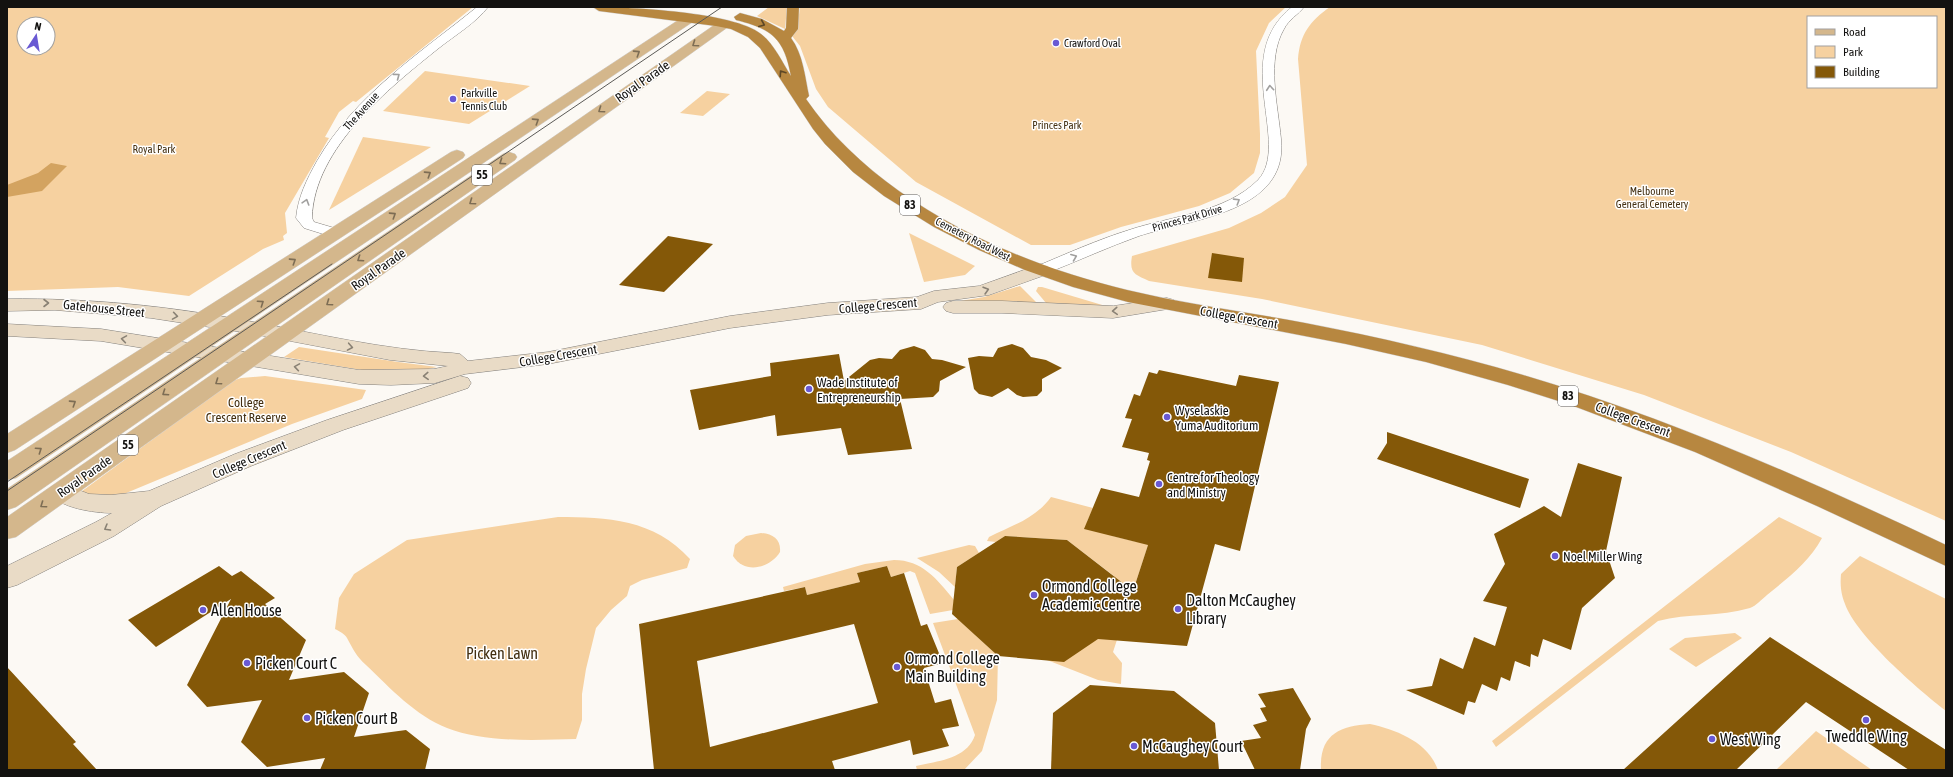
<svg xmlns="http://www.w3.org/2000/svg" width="1953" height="777" font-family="'Asap Condensed',sans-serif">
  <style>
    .green { fill: #f6d1a0; fill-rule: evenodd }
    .water { fill: #d3a360 }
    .building { fill: #845808; fill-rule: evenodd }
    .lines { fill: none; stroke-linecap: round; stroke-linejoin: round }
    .street-casing { stroke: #83807c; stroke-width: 1 }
    .secondary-casing { stroke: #83807c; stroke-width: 1 }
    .primary-casing { stroke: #d5d4d4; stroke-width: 1 }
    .highway-casing { stroke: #d5d4d4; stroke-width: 1 }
    .street { fill: #fff; fill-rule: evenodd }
    .secondary { fill: #e9dbc6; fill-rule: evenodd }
    .primary { fill: #d4b78c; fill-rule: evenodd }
    .highway { fill: #b78740; fill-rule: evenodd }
    .tram { stroke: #5b5a57; stroke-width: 1 }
    .oneway { stroke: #5d4726 }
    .oneway2 { stroke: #7d6d54 }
    .oneway3 { stroke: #a1a09f }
    .oneway4 { stroke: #898174 }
    .poi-dot { fill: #6959d3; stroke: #fff; stroke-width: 1.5 }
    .labels { text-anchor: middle; stroke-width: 3; stroke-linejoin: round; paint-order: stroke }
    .far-poi-label { font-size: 11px; fill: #131210; stroke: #fff; text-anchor: start }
    .far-street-label { font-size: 11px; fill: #131210; stroke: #fff }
    .far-park-label { font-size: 11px; fill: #432f11; stroke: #fff }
    .shield { fill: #fff; stroke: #5a5958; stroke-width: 1 }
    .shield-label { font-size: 12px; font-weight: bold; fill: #131210 }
    .street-label { font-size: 13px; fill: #131210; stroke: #fff }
    .poi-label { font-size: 13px; fill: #131210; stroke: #fff; text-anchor: start }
    .park-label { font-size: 13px; fill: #432f11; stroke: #fff }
    .near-poi-label { font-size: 16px; fill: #131210; stroke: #fff; text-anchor: start }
    .near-park-label { font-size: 16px; fill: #432f11; stroke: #fff }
  </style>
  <rect width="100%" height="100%" fill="#fcf9f4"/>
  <!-- green -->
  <g class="green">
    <path d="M7 7H473L356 102 353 101 339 112 325 137 329 138 285 213 287 233 283 236 284 240 263 249 189 296 118 287 7 291ZM24 24H48V48H24Z"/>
    <path d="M769 7H787L785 29 757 16Z"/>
    <path d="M800 7H1286L1269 23 1256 51 1260 134V153L1254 173 1230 193 1199 206 1121 227 1070 245H1031L916 182 828 107 816 89 800 46 792 36 797 30Z"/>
    <path d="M1330 7H1946V521L1791 452 1644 395 1482 345 1262 299 1149 281C1135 274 1129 274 1132 256L1229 228 1261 213 1285 197 1307 165 1298 59C1300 34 1310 21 1330 7ZM1808 17H1936V87H1808Z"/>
    <path d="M425 71 530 86 469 124 383 111Z"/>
    <path d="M707 91 730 94 703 116 680 113Z"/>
    <path d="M363 137 431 147 329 210Z"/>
    <path d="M909 233 975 266 965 275 924 282Z"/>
    <path d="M1020 286 1038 304 954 302 984 297Z"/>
    <path d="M1038 287H1042L1109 307 1046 303 1036 291Z"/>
    <path d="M299 347 398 362 437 367 424 370 368 371 284 357Z"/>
    <path d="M265 376 366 390 362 399 292 424 119 496 74 497 232 381 241 378Z"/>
    <path d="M1051 497 1093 508 1087 522 1115 529 1113 536 1137 542 1143 527 1153 530 1113 652 1122 663 1121 684 1098 680 1047 660 1112 629 1114 576 1067 540 1005 536 996 542 987 541 989 537C1013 525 1035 519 1051 497Z"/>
    <path d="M558 517C607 517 654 519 690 559L687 568 642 580 630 586 627 596 611 610 596 628 586 669 582 694V720L576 739C537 740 484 743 447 728 416 716 390 688 366 665 356 656 353 649 347 638 345 634 339 631 335 629L339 598 354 574 407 540Z"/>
    <path d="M1779 517 1822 538C1809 562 1788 578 1767 595 1762 599 1756 606 1750 608 1720 617 1688 613 1658 621L1496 747 1492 741Z"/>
    <path d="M761 533C773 534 781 539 780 552 770 568 745 575 733 556L735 545 746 536Z"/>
    <path d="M969 545 975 546 979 553 957 567 955 587 939 572 917 558Z"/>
    <path d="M1860 556 1946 599V711C1918 689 1857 637 1845 604 1841 594 1840 585 1841 574Z"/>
    <path d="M894 560C922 560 937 579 954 600L953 610 930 614 915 573 910 571 891 577 887 566 857 573 860 582 807 595 805 587 784 591 783 587 865 564Z"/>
    <path d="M958 619 998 656 997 700 982 751 964 770H917L916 766C938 761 967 759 975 735L933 623Z"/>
    <path d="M1735 633 1742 638 1696 667 1669 649 1685 638Z"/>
    <path d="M1370 724C1397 730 1428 742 1438 770H1321C1319 735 1339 726 1370 724Z"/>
    <path d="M1816 731 1872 770H1776Z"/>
  </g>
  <!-- water -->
  <path class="water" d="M51 163 67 166 42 191 7 197V185L38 173Z"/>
  <!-- building -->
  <g class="building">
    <path d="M668 236 713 244 664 292 619 285Z"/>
    <path d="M1212 253 1244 258 1242 282 1208 278Z"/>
    <path d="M1012 344 1023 348 1031 357 1046 360 1062 368 1042 379V391L1037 396 1023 397 1017 395 1008 388 992 397 979 394 974 389 968 358 979 356 993 357 998 348Z"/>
    <path d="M914 346 925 350 932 359 942 360 966 367 940 381 939 391 933 397 900 399 912 449 848 455 841 428 777 436 775 415 699 430 690 390 771 376 770 363 839 354 844 381 870 360 879 358 892 359 900 350Z"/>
    <path d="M1159 370 1236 386 1239 375 1279 382 1240 551 1215 544 1187 646 1098 639 1064 662 998 656 952 614 957 567 1005 536 1067 540 1133 591 1148 545 1084 529 1101 488 1139 497 1150 461 1147 460 1149 453 1122 447 1132 419 1125 418 1134 394 1140 396 1149 372 1157 374Z"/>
    <path d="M1387 432 1529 479 1520 508 1377 459 1387 443Z"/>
    <path d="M1578 463 1622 477 1606 551 1615 578 1582 608 1571 650 1543 639 1538 657 1531 654 1530 667 1515 661 1510 681 1501 677 1497 691 1482 684 1475 703 1468 701 1464 715 1406 690 1432 686 1440 658 1463 669 1474 637 1495 646 1507 607 1483 601 1505 564 1494 534 1544 506 1561 517Z"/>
    <path d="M219 566 232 576 241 571 275 598 265 604 306 640 289 680 344 672 369 693 354 737 406 730 430 749 425 770H320L325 758 267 767 241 742 262 700 207 707 187 685 231 599 156 647 128 620Z"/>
    <path d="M887 566 891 577 904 573 921 626 927 624 943 663 924 668 935 703 951 699 959 726 942 729 949 746 913 755 910 740 832 761 835 770H654L639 624 805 587 807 595 860 582 857 573ZM854 624 878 703 710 747 697 661Z"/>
    <path d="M1770 637 1946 750V770H1909L1806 702 1736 770H1623Z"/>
    <path d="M7 667 76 742 73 744 97 770H7Z"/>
    <path d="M1090 685 1174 691 1215 723 1219 770H1051L1053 713Z"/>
    <path d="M1293 688 1311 719 1306 729 1300 770H1255L1241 741 1261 738 1253 725 1267 721 1260 708 1266 707 1258 694Z"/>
  </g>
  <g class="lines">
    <!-- street casing -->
    <g class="street-casing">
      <g id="street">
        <path d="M477 7H488C477 22 454 36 439 48 389 88 314 148 312 218L314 222 341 230 344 233 341 236 336 238 304 228 296 218C298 197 307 179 317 161 355 95 419 54 477 7Z"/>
        <path d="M1292 7H1304C1298 15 1289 19 1284 29 1266 60 1278 105 1281 139 1289 213 1190 219 1139 236 1108 247 1078 261 1047 273L1041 275 1035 273 1033 270 1035 267C1066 254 1097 240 1129 230 1171 216 1225 213 1258 180 1292 144 1229 56 1292 7Z"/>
      </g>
    </g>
    <!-- secondary casing -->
    <g class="secondary-casing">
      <g id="secondary">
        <path d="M1041 264 1048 266 1050 270 1048 274 989 295 938 302 921 309 828 315 730 328 548 364 465 374 435 383 391 385 359 384 101 341 7 336V324L101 329 359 370 434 369 448 366 390 360 248 333 151 318 55 310 7 311V299C89 298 168 306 248 321 316 333 383 350 452 353L460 354 468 361 548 352 730 316 828 303 917 297 934 291 979 286Z"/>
        <path d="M1167 298 1174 300 1177 304 1174 308 1113 318 1002 313H953L946 311 943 307 946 303 953 301H1002L1113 306Z"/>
        <path d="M460 376 468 378 471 383 468 388 343 430 251 466 161 506 114 536 17 585 7 588V566L96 522 112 513C95 513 58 508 49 492L52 486 61 483 89 494 111 495 149 491 235 454 327 420Z"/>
      </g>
    </g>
    <!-- primary casing -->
    <g class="primary-casing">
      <g id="primary">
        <path d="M690 14 694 15 696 18 694 21 16 478 7 480V461L686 15Z"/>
        <path d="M724 20 728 21 730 24 728 27 16 537 7 539V517L720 21Z"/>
        <path d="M457 150 463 152 465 155 463 158 15 450 7 453V434L451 152Z"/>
        <path d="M509 152 515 154 517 157 515 160 16 507 7 510V489L503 154Z"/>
      </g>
    </g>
    <!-- highway casing -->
    <g class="highway-casing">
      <path id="highway" d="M593 7C630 7 734 12 761 34 774 44 782 62 791 76 784 38 772 29 736 20L734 17 740 13 762 19 784 31 786 28 787 7H799L798 29 791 38C803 54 805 77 809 96L806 99C876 201 1010 262 1127 290 1186 304 1246 312 1305 323 1378 337 1452 354 1523 375 1669 418 1809 480 1946 545V566L1817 506 1695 452 1571 405 1508 385 1426 362 1346 344 1128 302 1073 287 1025 270 979 250 934 227 884 196 853 172 825 144 813 129 760 48 748 37 731 29 716 26 599 11Z"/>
    </g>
    <!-- street -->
    <use href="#street" class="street"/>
    <!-- secondary -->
    <use href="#secondary" class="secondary"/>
    <!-- primary -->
    <use href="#primary" class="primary"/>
    <!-- highway -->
    <use href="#highway" class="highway"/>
    <!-- tram -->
    <g class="tram">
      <path d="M7 482 332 264"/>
      <path d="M7 491 722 7"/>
    </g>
  </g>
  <!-- one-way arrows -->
  <defs><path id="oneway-chevron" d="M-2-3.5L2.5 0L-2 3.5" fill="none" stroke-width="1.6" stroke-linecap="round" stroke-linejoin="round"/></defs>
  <g class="oneway">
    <use href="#oneway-chevron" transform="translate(762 24) rotate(23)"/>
    <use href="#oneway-chevron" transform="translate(782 73) rotate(-124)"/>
  </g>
  <g class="oneway2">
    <use href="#oneway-chevron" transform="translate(695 44) rotate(145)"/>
    <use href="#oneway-chevron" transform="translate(637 53) rotate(-33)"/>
    <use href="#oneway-chevron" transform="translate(601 110) rotate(145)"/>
    <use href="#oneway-chevron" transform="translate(536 121) rotate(-33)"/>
    <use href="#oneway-chevron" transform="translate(502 162) rotate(146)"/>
    <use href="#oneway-chevron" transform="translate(428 174) rotate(-33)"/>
    <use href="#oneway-chevron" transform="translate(472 202) rotate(145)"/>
    <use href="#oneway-chevron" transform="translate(393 215) rotate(-33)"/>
    <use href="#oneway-chevron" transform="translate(360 259) rotate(146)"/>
    <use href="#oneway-chevron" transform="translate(293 261) rotate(-33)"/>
    <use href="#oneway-chevron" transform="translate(261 303) rotate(-34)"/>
    <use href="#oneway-chevron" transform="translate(329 303) rotate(145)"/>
    <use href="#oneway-chevron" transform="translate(218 382) rotate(145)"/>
    <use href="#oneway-chevron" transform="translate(165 393) rotate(146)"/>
    <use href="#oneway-chevron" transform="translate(73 403) rotate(-33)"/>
    <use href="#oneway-chevron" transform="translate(39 450) rotate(-34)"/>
    <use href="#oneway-chevron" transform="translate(43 505) rotate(145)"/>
  </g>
  <g class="oneway3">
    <use href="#oneway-chevron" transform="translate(397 76) rotate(-37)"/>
    <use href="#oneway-chevron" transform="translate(1270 88) rotate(-95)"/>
    <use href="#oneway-chevron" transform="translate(1237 201) rotate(-32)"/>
    <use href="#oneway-chevron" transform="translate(306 202) rotate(-73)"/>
    <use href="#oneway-chevron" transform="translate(1074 257) rotate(-22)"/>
  </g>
  <g class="oneway4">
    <use href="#oneway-chevron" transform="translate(986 290) rotate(-16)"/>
    <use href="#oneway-chevron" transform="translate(46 303)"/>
    <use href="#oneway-chevron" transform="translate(1115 311) rotate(176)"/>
    <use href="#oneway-chevron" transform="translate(175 316) rotate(9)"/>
    <use href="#oneway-chevron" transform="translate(124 339) rotate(-171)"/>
    <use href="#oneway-chevron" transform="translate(350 347) rotate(10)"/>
    <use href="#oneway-chevron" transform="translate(297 367) rotate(-171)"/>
    <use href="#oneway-chevron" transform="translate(426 376) rotate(177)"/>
    <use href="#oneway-chevron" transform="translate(107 528) rotate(150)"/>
  </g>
  <!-- markers -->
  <g class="poi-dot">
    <circle cx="1056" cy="43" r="4"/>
    <circle cx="453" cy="99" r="4"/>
    <circle cx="809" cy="389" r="4"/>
    <circle cx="1167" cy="417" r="4"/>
    <circle cx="1159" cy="484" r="4"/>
    <circle cx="1555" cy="556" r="4"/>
    <circle cx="1034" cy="595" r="4"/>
    <circle cx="1178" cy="609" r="4"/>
    <circle cx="203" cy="610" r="4"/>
    <circle cx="247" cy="663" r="4"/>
    <circle cx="897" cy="667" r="4"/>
    <circle cx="307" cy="718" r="4"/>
    <circle cx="1866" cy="720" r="4"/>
    <circle cx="1712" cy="739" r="4"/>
    <circle cx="1134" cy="746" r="4"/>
  </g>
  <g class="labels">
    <!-- far-poi labels -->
    <g class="far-poi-label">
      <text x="1064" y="47">Crawford Oval</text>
      <text x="461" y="97">Parkville<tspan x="461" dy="13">Tennis Club</tspan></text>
    </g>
    <!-- far-street labels -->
    <g class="far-street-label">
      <text transform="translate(361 111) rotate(-48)" y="4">The Avenue</text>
      <text transform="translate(1187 218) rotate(-16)" y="4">Princes Park Drive</text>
      <text transform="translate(973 239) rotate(27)" y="4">Cemetery Road West</text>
    </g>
    <!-- far-park labels -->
    <g class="far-park-label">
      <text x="1057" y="129">Princes Park</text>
      <text x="154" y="153">Royal Park</text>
      <text x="1652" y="195">Melbourne<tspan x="1652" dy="13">General Cemetery</tspan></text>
    </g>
    <!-- shield labels -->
    <g class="shield">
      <rect x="472" y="165" width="20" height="20" rx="3"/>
      <rect x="900" y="195" width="20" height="20" rx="3"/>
      <rect x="1558" y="386" width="20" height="20" rx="3"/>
      <rect x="118" y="435" width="20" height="20" rx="3"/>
    </g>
    <g class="shield-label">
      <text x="482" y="179">55</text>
      <text x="910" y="209">83</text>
      <text x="1568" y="400">83</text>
      <text x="128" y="449">55</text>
    </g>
    <!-- street labels -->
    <g class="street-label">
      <text transform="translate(642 81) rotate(-35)" y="5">Royal Parade</text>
      <text transform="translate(378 269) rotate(-35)" y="5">Royal Parade</text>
      <text transform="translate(878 305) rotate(-5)" y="5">College Crescent</text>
      <text transform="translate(104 308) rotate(6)" y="5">Gatehouse Street</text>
      <text transform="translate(1239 317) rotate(10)" y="5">College Crescent</text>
      <text transform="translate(558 355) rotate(-10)" y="5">College Crescent</text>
      <text transform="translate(1633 419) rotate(20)" y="5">College Crescent</text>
      <text transform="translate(249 459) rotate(-23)" y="5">College Crescent</text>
      <text transform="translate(84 476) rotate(-35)" y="5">Royal Parade</text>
    </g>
    <!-- poi labels -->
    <g class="poi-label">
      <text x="817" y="387">Wade Institute of<tspan x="817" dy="15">Entrepreneurship</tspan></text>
      <text x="1175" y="415">Wyselaskie<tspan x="1175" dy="15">Yuma Auditorium</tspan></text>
      <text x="1167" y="482">Centre for Theology<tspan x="1167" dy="15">and Ministry</tspan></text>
      <text x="1563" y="561">Noel Miller Wing</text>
    </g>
    <!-- park labels -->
    <g class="park-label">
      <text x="246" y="407">College<tspan x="246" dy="15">Crescent Reserve</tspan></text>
    </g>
    <!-- near-poi labels -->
    <g class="near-poi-label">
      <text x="1042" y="592">Ormond College<tspan x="1042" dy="18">Academic Centre</tspan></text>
      <text x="1186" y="606">Dalton McCaughey<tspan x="1186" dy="18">Library</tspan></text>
      <text x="211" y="616">Allen House</text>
      <text x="905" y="664">Ormond College<tspan x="905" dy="18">Main Building</tspan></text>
      <text x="255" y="669">Picken Court C</text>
      <text x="315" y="724">Picken Court B</text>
      <text x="1866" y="742" text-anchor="middle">Tweddle Wing</text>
      <text x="1720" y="745">West Wing</text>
      <text x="1142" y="752">McCaughey Court</text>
    </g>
    <!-- near-park labels -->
    <g class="near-park-label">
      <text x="502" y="659">Picken Lawn</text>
    </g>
  </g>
  <!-- border -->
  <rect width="1953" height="777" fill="none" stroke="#131210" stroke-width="16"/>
  <!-- legend -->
  <rect x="1807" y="16" width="130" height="72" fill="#ffffff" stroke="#a1a09f"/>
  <rect x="1815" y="29" width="20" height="6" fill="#d4b78c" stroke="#a1a09f"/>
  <text x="1843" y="36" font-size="12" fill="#131210">Road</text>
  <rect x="1815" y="46" width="20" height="12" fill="#f6d1a0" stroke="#a1a09f"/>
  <text x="1843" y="56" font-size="12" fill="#131210">Park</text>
  <rect x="1815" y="66" width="20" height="12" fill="#845808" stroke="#a1a09f"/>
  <text x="1843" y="76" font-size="12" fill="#131210">Building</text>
  <!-- north arrow -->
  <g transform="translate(36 36) rotate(12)"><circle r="19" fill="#ffffff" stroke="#a1a09f"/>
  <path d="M0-3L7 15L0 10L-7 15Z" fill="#6959d3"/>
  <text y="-6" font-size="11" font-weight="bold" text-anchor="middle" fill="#131210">N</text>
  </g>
</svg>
